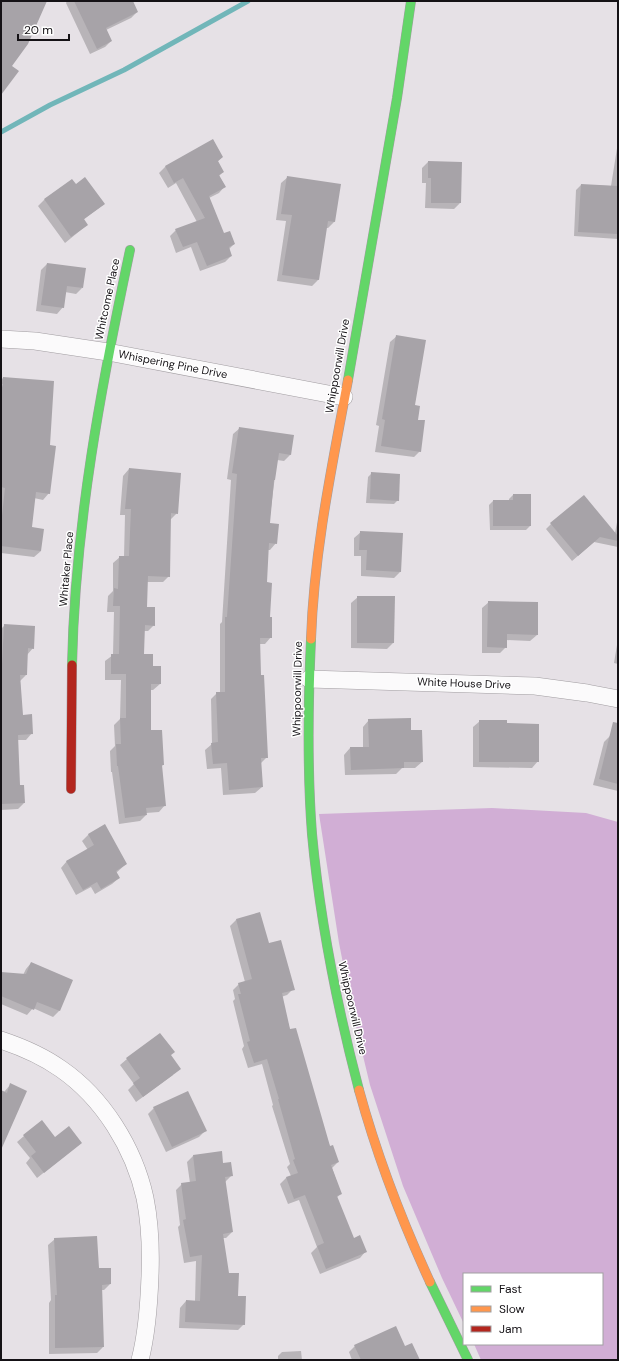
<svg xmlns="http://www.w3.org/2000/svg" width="619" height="1361" font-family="'DM Sans',sans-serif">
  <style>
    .forest { fill: #d1aed5 }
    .shadow { fill: #0003 }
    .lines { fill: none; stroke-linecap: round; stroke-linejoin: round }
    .stream { stroke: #71b6b9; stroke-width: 5 }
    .building { fill: #a7a3a8 }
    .street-casing { stroke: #a19da1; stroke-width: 18 }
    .fast-casing { stroke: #a19da1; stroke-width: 10 }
    .slow-casing { stroke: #a19da1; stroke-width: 10 }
    .jam-casing { stroke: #a19da1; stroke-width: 10 }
    .street { stroke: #fbfafb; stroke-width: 17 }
    .fast { stroke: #63d668; stroke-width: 9 }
    .slow { stroke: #ff974d; stroke-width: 9 }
    .jam { stroke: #b3261e; stroke-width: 9 }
    .labels { text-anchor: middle; stroke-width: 3; stroke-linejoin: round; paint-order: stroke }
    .street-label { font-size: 11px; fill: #151216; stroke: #fff }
  </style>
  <rect width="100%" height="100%" fill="#e6e1e6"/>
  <!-- forest -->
  <path class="forest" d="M492 808 586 813 618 822V1360H481L474 1344H602V1274H464V1324L442 1278 403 1186 370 1085 353 1014 339 943 319 814Z"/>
  <!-- shadow -->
  <g class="shadow">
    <path d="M67 1H131L137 12 131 18 106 30 111 41 105 47 90 54 66 3Z"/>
    <path d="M213 140 222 157 217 162 223 172 219 176 225 186 219 193 209 198 224 235 234 244 229 249 231 256 225 262 200 271 191 247 176 253 170 236 176 230 197 222 176 183 168 188 159 173 165 167Z"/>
    <path d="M618 142V239L574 236 576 190 581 185 611 186Z"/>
    <path d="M428 162 460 203 454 209 425 208 426 183H422V168Z"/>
    <path d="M288 177 340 185 334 222 328 228H326L318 280 312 286 277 281 286 221 276 220 281 183Z"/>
    <path d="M72 180 75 185 104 204 83 220 87 225 65 243 38 206 44 200Z"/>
    <path d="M47 264 82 288 76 294 65 292 63 307 57 314 36 311 41 270Z"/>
    <path d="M397 336 417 420 420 451 414 457 375 452 379 426 376 425 390 342Z"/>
    <path d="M3 378 49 446V493L43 500 34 498 31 528 41 551 34 557 1 553V411L3 384H1V380Z"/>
    <path d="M240 428 293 436 290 455 284 461 277 460 269 524 276 543 270 550H268L265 583 271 637 265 644H259L260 676 267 757 260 764 262 787 255 793 223 795 221 768 207 769 205 750 212 744 211 699 217 693H220V624L222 622 231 480 227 479 233 434Z"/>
    <path d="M129 469 177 513 170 520 169 576 163 582H147L146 608 154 625 148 631H144L143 655 152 667 160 684 153 690H150V731L163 765 161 767 165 805 159 812 146 813V815L140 821 119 824 112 772H111L110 751 115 746 114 725 120 719 121 680H105V661L113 655 114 612H107L108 596 113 591V563L120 557H124L125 515H120L123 476Z"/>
    <path d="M372 473 398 500 394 504 366 503 368 477Z"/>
    <path d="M513 495H530V526L526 530H490L489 505 493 501H509V499Z"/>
    <path d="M618 517V547L594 542 572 561 546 529 551 524 615 533Z"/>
    <path d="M361 532 400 572 394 578 361 576V556H354V538Z"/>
    <path d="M358 597 393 643 387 649 351 648V603Z"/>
    <path d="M489 602 537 635 530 641 506 640V647L500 653H482V608Z"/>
    <path d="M5 625 33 648 27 655 26 675 20 681 22 716 32 733 26 740H17L19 786 24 803 18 809 1 810V629Z"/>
    <path d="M618 639V664L614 663Z"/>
    <path d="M369 720 410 731 422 762 415 768H402L396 774 345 775 344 755 350 748H363V727Z"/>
    <path d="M480 721 506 724 538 761 532 768 473 767V727Z"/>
    <path d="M610 736 618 738V791L593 785 604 742Z"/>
    <path d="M89 834 126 864 116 873 119 878 112 884 95 894 91 887 76 895 61 868 67 861 88 850 82 841Z"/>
    <path d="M260 914 268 945 293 989 287 995 281 997 290 1030 330 1147 338 1162 332 1168 341 1194 336 1198 353 1239 365 1252 360 1258 320 1274 311 1253 317 1247 299 1200 288 1204 280 1184 286 1178 291 1176 287 1167 290 1164 272 1106 273 1105 262 1064 248 1068 242 1049 244 1046 233 1001 235 999 233 990 239 984 245 982 230 926 236 920Z"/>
    <path d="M31 963 72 981 59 1011 53 1017 33 1008 27 1015 1 1004V973L23 975 26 969Z"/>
    <path d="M160 1034 170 1056 173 1075 136 1102 128 1090 134 1084 120 1065 127 1059Z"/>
    <path d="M11 1084 1 1133V1091L4 1092Z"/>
    <path d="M154 1108 205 1131 199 1137 166 1152 148 1114Z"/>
    <path d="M24 1136 54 1138 81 1143 37 1178 26 1163 30 1158 17 1142Z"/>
    <path d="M193 1156 223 1164 232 1175 225 1182 232 1232 226 1238H222L228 1274 237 1297 244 1324 238 1330 179 1328 180 1308 186 1301 195 1302 196 1261 184 1263 178 1227 180 1225 176 1190 182 1184 190 1183 187 1162Z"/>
    <path d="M55 1239 98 1269 110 1284 104 1290H101L103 1347 97 1353 49 1354V1303L51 1300 48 1245Z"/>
    <path d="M355 1346 405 1348 419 1360H352L349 1352Z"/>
    <path d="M301 1351 302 1360H278V1356L282 1352Z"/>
  </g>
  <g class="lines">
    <!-- stream -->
    <path class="stream" d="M1 132 50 105 124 70 248 1"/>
  </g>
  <!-- building -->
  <g class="building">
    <path d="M1 1H47L28 44 12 66 19 71 1 95Z"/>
    <path d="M74 1H133L138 12 106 28 112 41 97 49Z"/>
    <path d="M213 139 223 157 218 161 224 172 219 175 226 187 209 196 224 233 230 231 235 244 229 247 232 256 207 266 197 242 183 247 175 229 205 218 183 178 174 183 165 166Z"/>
    <path d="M428 161 462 162 461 203H431V178H428Z"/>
    <path d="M287 176 341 184 335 222 328 221 319 280 282 275 292 215 281 214Z"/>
    <path d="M85 177 105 204 84 219 88 225 71 237 44 199 72 179 76 184Z"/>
    <path d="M581 184 618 186V234L578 232Z"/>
    <path d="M47 263 86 268 83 288 67 286 64 308 41 305Z"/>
    <path d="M396 335 426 340 415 405 420 406 418 420H425L421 452 381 446 385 420 382 419Z"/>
    <path d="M3 377 54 381 50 445 56 446 50 494 36 492 32 527 44 529 41 551 1 546V525L5 488 1 487V398Z"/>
    <path d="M239 427 294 435 291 455 279 453 275 480H274L270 523 279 524 277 544 269 543 267 582 272 583 270 617H272V638H260L261 675H264L268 758H261L263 787 229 790 227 763 213 764 211 743 218 742 216 692H225V617H227L237 474 232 473Z"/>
    <path d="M129 468 181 473 178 514 171 513 170 577 148 576 147 607H155V626L145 625 144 654H153V666H161V684H151V730H162L164 765H162L166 806 146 808 147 815 125 818 118 766H117L116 744H121L120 718H126V674H111V654H119L120 606H113L114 588 118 589 119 556H129L131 509H125Z"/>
    <path d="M371 472 400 474 399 501 370 499Z"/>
    <path d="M513 494H531V526H493V500H513Z"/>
    <path d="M584 495 618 536V541L600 537 578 556 550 523Z"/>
    <path d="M360 531 403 533 401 572 366 570 367 550H359Z"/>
    <path d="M357 596H395L394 643H357Z"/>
    <path d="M488 601 538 602V635L507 634V648L487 647Z"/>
    <path d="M4 624 35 626 34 649 28 648 27 675H20L23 715 32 714 33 734 18 735 20 785H24L25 803 1 804V685Z"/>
    <path d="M411 718V730H422L423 762H404V768L351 770 350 747H369L368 719Z"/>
    <path d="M479 720H507V723L539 724V762H479Z"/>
    <path d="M613 722 618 723V784L599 779Z"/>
    <path d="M105 824 127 864 116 871 120 878 101 889 97 882 83 890 66 861 94 845 88 834Z"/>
    <path d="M260 912 269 943 281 940 295 990 282 993 290 1029 296 1028 330 1146 333 1145 339 1162 331 1165 342 1194 337 1196 354 1238 360 1235 367 1252 326 1269 317 1246 324 1243 305 1195 294 1199 286 1177 298 1173 293 1160 295 1159 278 1099H279L267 1059 254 1063 247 1042 250 1041 238 994H241L238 983 252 979 236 919Z"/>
    <path d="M31 962 73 980 60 1011 37 1002 34 1010 1 996V972L26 974Z"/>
    <path d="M160 1033 175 1052 171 1055 181 1069 143 1097 133 1083 140 1078 126 1058Z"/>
    <path d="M10 1083 27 1091 1 1150V1090L7 1093Z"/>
    <path d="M188 1091 207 1131 172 1147 153 1107Z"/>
    <path d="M42 1120 55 1137 69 1126 82 1143 44 1173 31 1156 36 1152 23 1135Z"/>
    <path d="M222 1151 223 1163 231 1162 233 1176 225 1177 233 1232 223 1234 229 1273H239L238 1296H246L245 1325 185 1322 186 1300 200 1301 202 1255 190 1257 183 1220 186 1219 181 1183 196 1181 193 1155Z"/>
    <path d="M97 1236 99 1268H111V1284L102 1285 104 1347 55 1348V1295H57L54 1238Z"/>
    <path d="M396 1326 405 1346 412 1343 420 1360H361L354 1345Z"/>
  </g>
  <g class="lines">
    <!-- street casing -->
    <g class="street-casing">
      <g id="street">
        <path d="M1 339 35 341 108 352 344 397"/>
        <path d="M309 679 535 686 587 693 618 699"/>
        <path d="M1 1040C22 1047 43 1056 61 1069 103 1098 134 1148 145 1198 150 1223 151 1250 150 1276 149 1304 147 1333 140 1360"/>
      </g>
    </g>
    <!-- fast casing -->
    <g class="fast-casing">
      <g id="fast">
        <path d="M348 380 397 98 411 1"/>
        <path d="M311 639C308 704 307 769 312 834 320 921 337 1006 359 1090"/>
        <path d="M72 665C75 524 101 387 130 250"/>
        <path d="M430 1282 468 1360"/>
      </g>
    </g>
    <!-- slow casing -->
    <g class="slow-casing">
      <g id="slow">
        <path d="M311 639C314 551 332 466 348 380"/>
        <path d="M359 1090C377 1156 402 1221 430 1282"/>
      </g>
    </g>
    <!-- jam casing -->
    <g class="jam-casing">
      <path id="jam" d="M71 789 72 665"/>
    </g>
    <!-- street -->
    <use href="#street" class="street"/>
    <!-- fast -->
    <use href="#fast" class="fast"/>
    <!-- slow -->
    <use href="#slow" class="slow"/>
    <!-- jam -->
    <use href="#jam" class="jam"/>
  </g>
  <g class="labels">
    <!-- street labels -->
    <g class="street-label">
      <text transform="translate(107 299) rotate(-78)" y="4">Whitcome Place</text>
      <text transform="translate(173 364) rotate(11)" y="4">Whispering Pine Drive</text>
      <text transform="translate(337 366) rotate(-80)" y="4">Whippoorwill Drive</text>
      <text transform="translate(66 569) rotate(-85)" y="4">Whitaker Place</text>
      <text transform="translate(464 683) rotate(2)" y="4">White House Drive</text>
      <text transform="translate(297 689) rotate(-89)" y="4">Whippoorwill Drive</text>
      <text transform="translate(353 1008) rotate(77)" y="4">Whippoorwill Drive</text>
    </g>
  </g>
  <!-- border -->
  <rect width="619" height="1361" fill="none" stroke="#151216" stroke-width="4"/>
  <!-- legend -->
  <rect x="463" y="1273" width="140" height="72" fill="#ffffff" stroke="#a1a0a2"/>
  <rect x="471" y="1286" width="20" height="6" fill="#63d668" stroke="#a1a0a2"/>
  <text x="499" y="1293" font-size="12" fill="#151216">Fast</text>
  <rect x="471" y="1306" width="20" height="6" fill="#ff974d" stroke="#a1a0a2"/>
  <text x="499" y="1313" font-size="12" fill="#151216">Slow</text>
  <rect x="471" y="1326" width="20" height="6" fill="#b3261e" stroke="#a1a0a2"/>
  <text x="499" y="1333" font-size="12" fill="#151216">Jam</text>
  <!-- scale -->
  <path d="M18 34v6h51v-6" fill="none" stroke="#151216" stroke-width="2"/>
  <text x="24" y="34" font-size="12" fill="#151216" stroke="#ffffff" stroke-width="3" paint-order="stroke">20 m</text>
</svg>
